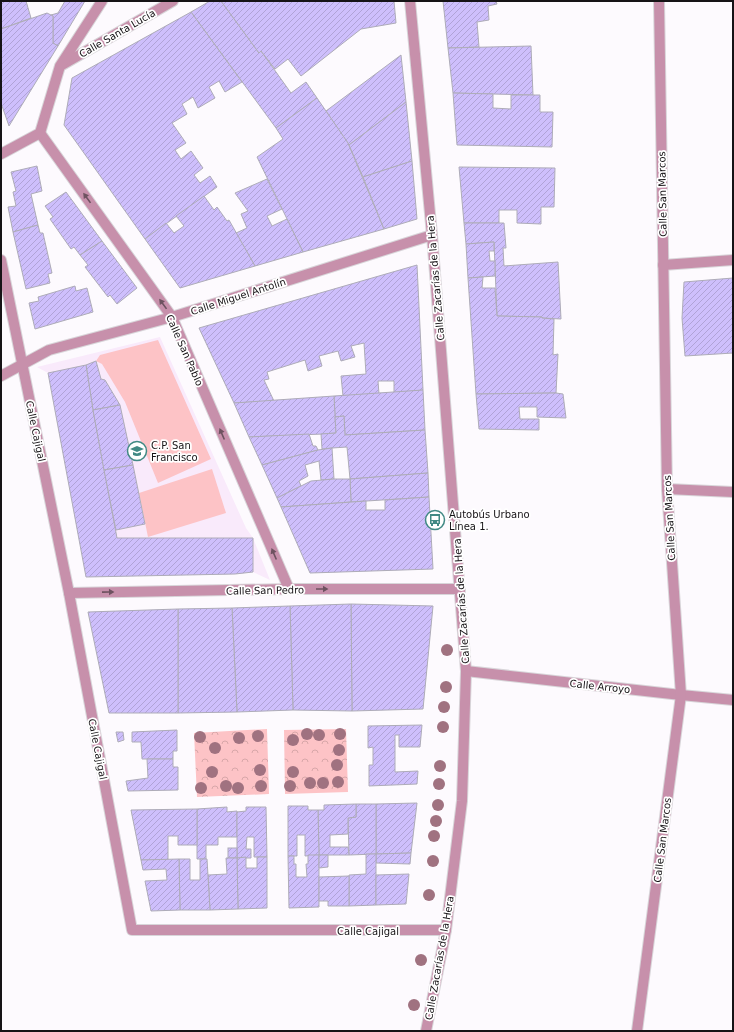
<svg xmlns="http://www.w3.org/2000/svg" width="734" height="1032" font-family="'DejaVu Sans',sans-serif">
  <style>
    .built { fill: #f9eafb }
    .park { fill: url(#park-crowns) }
    .garden { fill: #fdc3c6 }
    .building { fill: url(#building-hatch); stroke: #aeacb8 }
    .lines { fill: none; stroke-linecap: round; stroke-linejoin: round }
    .minor-casing { stroke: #d8d5d9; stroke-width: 12 }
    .minor { stroke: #c790ab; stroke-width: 10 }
    .tree { fill: #a07280 }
    .oneway { fill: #6e5260 }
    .labels { text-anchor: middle; stroke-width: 3.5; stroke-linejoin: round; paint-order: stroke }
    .street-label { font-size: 10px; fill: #161316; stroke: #fff }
    .poi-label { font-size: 10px; fill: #161316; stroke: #fff; text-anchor: start }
  </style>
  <defs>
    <pattern id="park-crowns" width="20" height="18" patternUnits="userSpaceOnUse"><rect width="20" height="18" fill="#fdc3c6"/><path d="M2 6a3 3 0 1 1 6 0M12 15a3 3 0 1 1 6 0" fill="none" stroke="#d8a7a9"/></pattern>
    <pattern id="building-hatch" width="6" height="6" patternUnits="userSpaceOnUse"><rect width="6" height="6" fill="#cebffc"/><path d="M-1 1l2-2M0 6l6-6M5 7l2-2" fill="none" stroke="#b0a3d7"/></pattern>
  </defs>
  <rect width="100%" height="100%" fill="#fdfafe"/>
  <!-- built -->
  <path class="built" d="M160 337 246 528 253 538 270 580 253 572 235 574 86 577 48 373 37 367Z"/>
  <!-- park -->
  <g class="park">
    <path d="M267 729 269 794 197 797 194 733Z"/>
    <path d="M346 729 348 792 285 794 284 730Z"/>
  </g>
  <!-- garden -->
  <g class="garden">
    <path d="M158 340 211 459 158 483 125 402 102 364 96 361 100 355Z"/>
    <path d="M212 469 226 513 148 537 139 493Z"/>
  </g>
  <!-- building -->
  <g class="building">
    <path d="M1 1H26L31 18 1 29Z"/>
    <path d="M65 1H85L58 46 53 43V16L51 15 58 13Z"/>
    <path d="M210 1H221L259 53 261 51 291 93 306 82 317 98 276 128 191 12Z"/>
    <path d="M221 1H394L396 23 361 29 301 76 288 59 275 69 261 51 259 53Z"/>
    <path d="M443 1H496L497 4 488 6 489 20 477 22 479 47 448 48Z"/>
    <path d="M191 12 242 82 225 92 219 81 209 87 215 98 198 108 193 97 182 104 187 114 172 123 186 143 175 150 181 159 191 151 203 168 194 175 200 183 210 176 217 187 145 239 64 125 72 78Z"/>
    <path d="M47 13 53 16V43L58 46 9 126 1 103V29Z"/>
    <path d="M531 46 533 95 453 93 448 48Z"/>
    <path d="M401 55 406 102 349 145 326 111Z"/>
    <path d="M453 93 493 94V108L511 109V95H540V112H553L552 147 457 145Z"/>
    <path d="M317 98 348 143 384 229 303 252 257 157 283 139 276 128Z"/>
    <path d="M406 102 412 161 363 177 349 145Z"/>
    <path d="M412 161 417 219 384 229 363 177Z"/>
    <path d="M37 166 42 191 31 194 38 225 13 232 8 207 16 206 13 192 16 191 11 172Z"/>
    <path d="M459 167 555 168 554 207H541V224L517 223V210H499V223H464Z"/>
    <path d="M267 179 282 209 267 216 272 226 287 219 303 252 255 266 236 233 247 228 241 214 248 211 235 193Z"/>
    <path d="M66 192 102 241 80 255 74 247 71 249 50 219 53 217 45 206Z"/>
    <path d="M204 196 214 210 217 207 227 221 229 220 255 266 180 288 145 239 166 223 174 233 184 226 176 216Z"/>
    <path d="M464 223H504L506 248H503L504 266 558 262 561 319 542 318V317L497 316 494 242 466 244Z"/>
    <path d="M38 225 40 233H43L52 273 48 274 50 283 26 289 13 232Z"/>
    <path d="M102 241 137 288 117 304 110 295 108 297 85 267 88 265 80 255Z"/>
    <path d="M494 242V251H489L490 261H495V276L468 278 466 244Z"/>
    <path d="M417 265 423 390 394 393V381H378L379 394 343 396 341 376 366 374 364 343 351 346 355 357 341 361 338 351 319 356 322 366 308 371 305 360 267 372 269 379 264 380 274 401 234 403 199 328Z"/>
    <path d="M483 277 482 288H495L497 316 542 317V318L554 319 553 355 558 354 556 393 476 394 468 278Z"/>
    <path d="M733 278V353L685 356 682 318 684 282Z"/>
    <path d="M75 286 76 291 87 288 93 312 35 329 29 303 39 301 38 297Z"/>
    <path d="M96 361 101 379 105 380 120 405 93 410 86 365Z"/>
    <path d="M86 365 93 410 117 538H253V572L235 574 86 577 48 373Z"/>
    <path d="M423 390 425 430 345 435 344 416 335 417 334 396Z"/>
    <path d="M556 393 563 394 566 418 537 417V407H519L520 419H539V430L479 429 476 394Z"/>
    <path d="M334 396 336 433 323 434 249 437 234 403Z"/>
    <path d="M120 405 133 465 104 470 93 410Z"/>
    <path d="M344 416 345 435 425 430 428 473 350 479 347 447 332 448 322 449 321 434 336 433 335 417Z"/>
    <path d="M309 434 313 446H316L318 450 262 465 249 437Z"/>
    <path d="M332 448 334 479 321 480 319 461 305 465 308 476 299 481 301 486 277 498 262 465 318 450Z"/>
    <path d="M133 465 145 524 116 530 104 470Z"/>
    <path d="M428 473 429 497 351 502 350 479Z"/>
    <path d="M334 479H350L351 502 281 507 277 498 311 481Z"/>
    <path d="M429 497 433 569 310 573 281 507 366 501V510H385V500Z"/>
    <path d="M351 604 433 606 423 709 352 711Z"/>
    <path d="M351 604 352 711 293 710 290 606Z"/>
    <path d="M290 606 293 710 237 712 232 608Z"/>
    <path d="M232 608 237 712 178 713V609Z"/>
    <path d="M178 609V713H109L88 612Z"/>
    <path d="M422 725 420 747H399V735H395V772L418 771 417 784 369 786V765H373V747L368 748V726Z"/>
    <path d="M177 730V751H173V759H142L141 742H132V732Z"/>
    <path d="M116 732H123L124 740 118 742Z"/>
    <path d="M147 759H173V767H178V790L128 791 126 781 148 778Z"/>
    <path d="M417 803 411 853 376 854V804Z"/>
    <path d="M356 804H376V854L349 855 348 818 356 817Z"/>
    <path d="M356 804V817L348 818V834L330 835V847H348L349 855H319L318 810H324V805Z"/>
    <path d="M288 806H308V810H318L319 855 305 856V835H297V856H288Z"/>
    <path d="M227 807V812L237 811V837H218V845H206V859H197V809Z"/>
    <path d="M246 807H266L267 857H254V837H247L246 849H251V858H237V812L246 811Z"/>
    <path d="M197 809V845H178V836H168V860H141L131 810Z"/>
    <rect x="228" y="848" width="9" height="10"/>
    <path d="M411 853 410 864 376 863V854Z"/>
    <path d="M366 854H376V905L349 906V875L366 874Z"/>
    <path d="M308 855H319V907L289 908 288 856H294V864H296V877H307L306 864H308Z"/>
    <path d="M319 855H328V867L319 868Z"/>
    <path d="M246 857V868H257V857H267V908L238 909 237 858Z"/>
    <path d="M226 858H237L238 909 210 910 208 875 227 874Z"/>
    <path d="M179 859H190V880H200V859H207L210 910H180Z"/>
    <path d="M179 859 180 910 151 911 145 881 167 880 166 869 143 870 141 860Z"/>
    <path d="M409 874 406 904 376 905V875Z"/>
    <path d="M349 876V906H328V901H319V877Z"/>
  </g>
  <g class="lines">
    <!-- minor casing -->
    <g class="minor-casing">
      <g id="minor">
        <path d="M410 1 432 235 466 671 462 801 446 930 426 1031"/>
        <path d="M62 65 173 1"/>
        <path d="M40 133 172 317 289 589"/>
        <path d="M1 154 40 133 60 66 102 1"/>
        <path d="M1 260 69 593 132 930H446"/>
        <path d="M663 265 733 260"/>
        <path d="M1 376 49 350 172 317 432 235"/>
        <path d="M667 489 733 492"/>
        <path d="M69 593 289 589H460"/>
        <path d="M466 671 681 695 733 700"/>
        <path d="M637 1031 681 695 667 489 659 1"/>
      </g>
    </g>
    <!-- minor -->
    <use href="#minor" class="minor"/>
  </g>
  <!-- trees -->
  <g class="tree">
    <circle cx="447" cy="650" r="6"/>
    <circle cx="446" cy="687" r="6"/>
    <circle cx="444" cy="707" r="6"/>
    <circle cx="443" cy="727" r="6"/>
    <circle cx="307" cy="734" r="6"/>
    <circle cx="340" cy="734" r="6"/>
    <circle cx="319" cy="735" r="6"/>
    <circle cx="258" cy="736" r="6"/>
    <circle cx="200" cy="737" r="6"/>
    <circle cx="239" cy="738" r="6"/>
    <circle cx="293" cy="740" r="6"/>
    <circle cx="215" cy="748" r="6"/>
    <circle cx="339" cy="750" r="6"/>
    <circle cx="337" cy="765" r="6"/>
    <circle cx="440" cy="766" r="6"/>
    <circle cx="260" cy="770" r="6"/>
    <circle cx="212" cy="772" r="6"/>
    <circle cx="293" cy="772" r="6"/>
    <circle cx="338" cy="782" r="6"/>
    <circle cx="310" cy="783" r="6"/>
    <circle cx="323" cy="783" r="6"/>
    <circle cx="439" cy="784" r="6"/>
    <circle cx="226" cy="786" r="6"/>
    <circle cx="261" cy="786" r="6"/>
    <circle cx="290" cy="786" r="6"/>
    <circle cx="201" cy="788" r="6"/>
    <circle cx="238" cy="788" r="6"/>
    <circle cx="438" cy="805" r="6"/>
    <circle cx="436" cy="821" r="6"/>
    <circle cx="434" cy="836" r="6"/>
    <circle cx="433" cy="861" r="6"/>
    <circle cx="429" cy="895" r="6"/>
    <circle cx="421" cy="960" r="6"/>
    <circle cx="414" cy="1005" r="6"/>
  </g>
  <!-- one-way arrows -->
  <defs><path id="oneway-solid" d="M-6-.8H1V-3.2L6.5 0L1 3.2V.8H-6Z"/></defs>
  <g class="oneway">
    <use href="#oneway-solid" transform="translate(87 198) rotate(-126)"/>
    <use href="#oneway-solid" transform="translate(163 304) rotate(-126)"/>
    <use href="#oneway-solid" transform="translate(222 434) rotate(-113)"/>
    <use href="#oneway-solid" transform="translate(274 554) rotate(-113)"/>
    <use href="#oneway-solid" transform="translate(322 589)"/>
    <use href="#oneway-solid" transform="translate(108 592) rotate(-1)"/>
  </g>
  <!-- icons -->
  <defs>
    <g id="school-ring" transform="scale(1)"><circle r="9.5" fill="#fff" stroke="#418984" stroke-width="1.5"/><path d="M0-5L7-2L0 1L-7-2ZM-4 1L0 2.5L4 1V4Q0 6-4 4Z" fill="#418984"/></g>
    <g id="bus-ring" transform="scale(1)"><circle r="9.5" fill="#fff" stroke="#418984" stroke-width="1.5"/><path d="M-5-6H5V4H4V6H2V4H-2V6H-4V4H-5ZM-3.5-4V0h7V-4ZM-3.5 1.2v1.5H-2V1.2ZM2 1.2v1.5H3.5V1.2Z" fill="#418984"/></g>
  </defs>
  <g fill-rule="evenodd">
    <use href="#school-ring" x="137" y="451"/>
    <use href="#bus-ring" x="435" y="520"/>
  </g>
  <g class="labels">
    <!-- street labels -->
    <g class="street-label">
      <text transform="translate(117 33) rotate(-30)" y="4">Calle Santa Lucía</text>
      <text transform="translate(662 194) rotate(-91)" y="4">Calle San Marcos</text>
      <text transform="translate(435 278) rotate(-95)" y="4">Calle Zacarías de la Hera</text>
      <text transform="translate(238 296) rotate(-18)" y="4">Calle Miguel Antolín</text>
      <text transform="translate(185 350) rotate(66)" y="4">Calle San Pablo</text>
      <text transform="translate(36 431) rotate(78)" y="4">Calle Cajigal</text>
      <text transform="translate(669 518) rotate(-93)" y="4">Calle San Marcos</text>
      <text transform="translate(265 590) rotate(-1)" y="4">Calle San Pedro</text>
      <text transform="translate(461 601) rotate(-94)" y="4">Calle Zacarías de la Hera</text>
      <text transform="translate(600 686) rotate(6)" y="4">Calle Arroyo</text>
      <text transform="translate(98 749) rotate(79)" y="4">Calle Cajigal</text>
      <text transform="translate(662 840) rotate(-83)" y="4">Calle San Marcos</text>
      <text x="368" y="935">Calle Cajigal</text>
      <text transform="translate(439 958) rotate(-80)" y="4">Calle Zacarías de la Hera</text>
    </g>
    <!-- poi labels -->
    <g class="poi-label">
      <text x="151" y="449">C.P. San<tspan x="151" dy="12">Francisco</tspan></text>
      <text x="449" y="518">Autobús Urbano<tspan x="449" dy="12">Línea 1.</tspan></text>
    </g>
  </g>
  <!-- border -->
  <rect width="734" height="1032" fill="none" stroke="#161316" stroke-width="4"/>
</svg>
